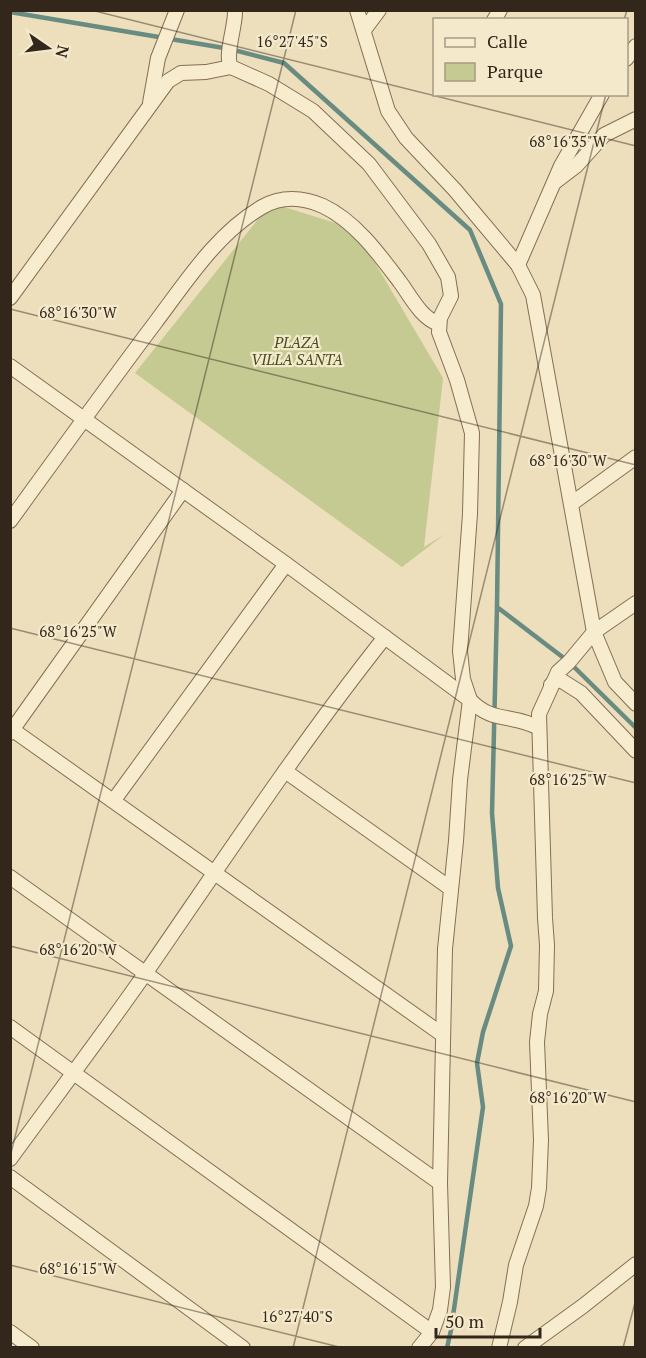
<svg xmlns="http://www.w3.org/2000/svg" width="646" height="1358" font-family="'PT Serif',serif">
  <style>
    .park { fill: #c4ca91 }
    .lines { fill: none; stroke-linecap: round; stroke-linejoin: round }
    .stream { stroke: #688b82; stroke-width: 4.5 }
    .minor-casing { stroke: #846e56; stroke-width: 16 }
    .minor { stroke: #f8eccf; stroke-width: 14 }
    .ticks { fill: none; stroke: #33271b; stroke-width: 1.5; stroke-opacity: 0.45 }
    .labels { text-anchor: middle; stroke-width: 4.5; stroke-linejoin: round; paint-order: stroke }
    .park-label { font-size: 15px; font-style: italic; fill: #445021; stroke: #f5e9cc }
    .ticks-label { font-size: 15px; text-anchor: middle; fill: #33271b; stroke: #f5e9cc; stroke-width: 4.5; stroke-linejoin: round; paint-order: stroke }
  </style>
  <rect width="100%" height="100%" fill="#eddebc"/>
  <!-- park -->
  <path class="park" d="M271 203 355 229 443 378 424 547 445 534 402 567 135 373Z"/>
  <g class="lines">
    <!-- stream -->
    <g class="stream">
      <path d="M10 12 230 49 284 63 470 230 501 304 497 607 569 662 636 728"/>
      <path d="M447 1348 451 1330 483 1107 477 1063 483 1032 511 946 498 888 492 813 497 607"/>
    </g>
    <!-- minor casing -->
    <g class="minor-casing">
      <g id="minor">
        <path d="M235 10C236 26 224 55 231 67L269 84 313 111 369 164 429 244 448 277 451 296 440 318 439 332 457 380 472 433 470 514 460 651 463 679 470 700 460 780 456 841 445 949 440 1183 443 1287 440 1310 432 1332 419 1348"/>
        <path d="M357 10 388 111 406 138 455 190 518 265 533 295 594 632 615 682 636 704"/>
        <path d="M494 20 500 10"/>
        <path d="M364 30 379 10"/>
        <path d="M626 59 636 46"/>
        <path d="M150 103 158 58 177 10"/>
        <path d="M555 182 576 166 604 135 636 119"/>
        <path d="M518 265 561 166 602 94"/>
        <path d="M10 298 168 81 181 73 206 72 231 67"/>
        <path d="M10 366 286 564 470 700C493 724 512 713 539 728"/>
        <path d="M571 504 636 457"/>
        <path d="M10 521C58 455 106 388 155 323 186 282 216 234 262 207 281 196 303 197 323 206 355 221 379 254 400 282 411 297 421 318 439 324"/>
        <path d="M551 685 559 679 581 693 636 751"/>
        <path d="M10 728 443 1035"/>
        <path d="M10 733 183 490"/>
        <path d="M285 771 450 888"/>
        <path d="M114 800 286 564"/>
        <path d="M10 877 440 1183"/>
        <path d="M10 1027 432 1332"/>
        <path d="M10 1159C56 1096 103 1034 147 971 225 858 300 744 385 637"/>
        <path d="M10 1177 243 1348"/>
        <path d="M10 1332 32 1348"/>
        <path d="M499 1348 510 1302 516 1265 536 1206 539 1188 541 1140 537 1042 540 1014 546 991 547 945 545 918 539 714 558 672 569 662 594 632 636 603"/>
        <path d="M525 1348 583 1306 636 1264"/>
      </g>
    </g>
    <!-- minor -->
    <use href="#minor" class="minor"/>
  </g>
  <!-- ticks -->
  <path class="ticks" d="M91 10 636 146M624 20 627 10M10 309 636 465M10 628 636 783M10 946 636 1102M10 1157 296 10M10 1265 343 1348M293 1348 606 94M623 1348 636 1299"/>
  <g class="labels">
    <!-- park labels -->
    <g class="park-label">
      <text x="297" y="348">PLAZA<tspan x="297" dy="17">VILLA SANTA</tspan></text>
    </g>
  </g>
  <g class="ticks-label">
    <text x="292" y="47">16°27'45"S</text>
    <text x="568" y="147">68°16'35"W</text>
    <text x="78" y="318">68°16'30"W</text>
    <text x="568" y="466">68°16'30"W</text>
    <text x="78" y="637">68°16'25"W</text>
    <text x="568" y="785">68°16'25"W</text>
    <text x="78" y="955">68°16'20"W</text>
    <text x="568" y="1103">68°16'20"W</text>
    <text x="78" y="1274">68°16'15"W</text>
    <text x="297" y="1322">16°27'40"S</text>
  </g>
  <!-- border -->
  <rect width="646" height="1358" fill="none" stroke="#33271b" stroke-width="24"/>
  <!-- legend -->
  <rect x="433" y="18" width="195" height="78" fill="#f5e9cc" stroke="#a79b85" stroke-width="1.5"/>
  <rect x="445" y="38" width="30" height="9" fill="#f8eccf" stroke="#a79b85" stroke-width="1.5"/>
  <text x="487" y="48" font-size="18" fill="#33271b">Calle</text>
  <rect x="445" y="63" width="30" height="18" fill="#c4ca91" stroke="#a79b85" stroke-width="1.5"/>
  <text x="487" y="78" font-size="18" fill="#33271b">Parque</text>
  <!-- north arrow -->
  <g transform="translate(48 48) rotate(104)" stroke="#f5e9cc" stroke-width="4.5" paint-order="stroke">
  <path d="M0-4.5L10 22L0 15L-10 22Z" fill="#33271b"/>
  <text y="-9" font-size="16" font-weight="bold" text-anchor="middle" fill="#33271b">N</text>
  </g>
  <!-- scale -->
  <path d="M436 1328v9h104v-9" fill="none" stroke="#33271b" stroke-width="3"/>
  <text x="445" y="1328" font-size="18" fill="#33271b" stroke="#f5e9cc" stroke-width="4.5" paint-order="stroke">50 m</text>
</svg>
